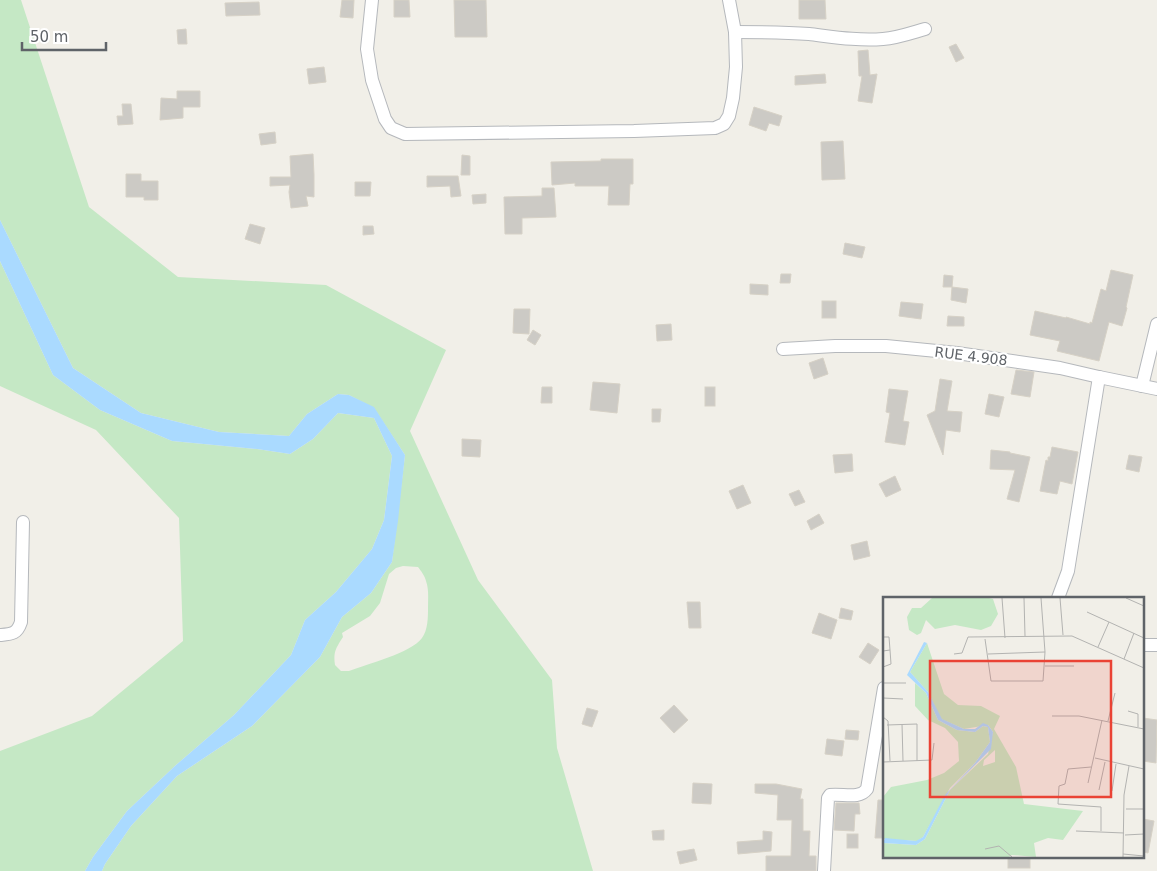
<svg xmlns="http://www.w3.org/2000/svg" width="1157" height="871" font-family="'DejaVu Sans',sans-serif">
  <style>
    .green { fill: #c5e8c5; fill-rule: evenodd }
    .water { fill: #aadaff }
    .building { fill: #cccac5; stroke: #d6d1c6 }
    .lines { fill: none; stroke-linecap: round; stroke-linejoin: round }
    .minor-casing { stroke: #b5b8bc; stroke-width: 14 }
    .minor { stroke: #fff; stroke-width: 12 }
    .labels { text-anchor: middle; stroke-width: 4.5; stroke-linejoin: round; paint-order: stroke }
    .street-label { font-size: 14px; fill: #5f6368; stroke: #fff }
    .inset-road { fill: none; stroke: #b3b3b1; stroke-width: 1 }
    .view { fill: #ea4335; fill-opacity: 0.15; stroke: #ea4335; stroke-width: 2.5 }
    .inset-edge { fill: none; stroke: #5f6368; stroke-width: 2.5 }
  </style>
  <rect width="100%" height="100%" fill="#f1efe8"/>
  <!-- green -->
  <g class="green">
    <path d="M0 0H21L89 207 178 277 326 285 446 350 410 431 478 580 552 680 557 748 593 871H102L105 864 131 826 177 776 252 726 320 657 342 617 371 593 392 562 405 455 374 408 349 395 338 394 307 414 289 436 219 432 141 413 73 368 0 220ZM403 566 418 567C421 571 425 576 426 581 429 589 428 599 428 608 428 617 428 630 422 638 411 653 367 664 349 671H341L335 665C333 652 336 648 343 637L342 633 370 616 380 603 389 574 396 568Z"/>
    <path d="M0 261 53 375 100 410 172 441 257 449 290 454 313 439 338 413 374 418 392 456 384 520 372 549 336 592 305 620 291 655 234 715 176 765 127 811 93 857 85 871H0V751L92 716 183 641 179 518 96 430 0 386Z"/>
  </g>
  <!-- water -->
  <path class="water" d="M0 220 73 368 141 413 219 432 289 436 307 414 338 394 349 395 374 407 405 455 398 521 392 562 371 593 342 617 320 657 252 726 177 776 131 826 105 864 102 871H85L93 857 127 811 176 765 234 715 291 655 305 620 336 592 372 549 384 520 392 456 374 418 338 413 313 439 290 454 257 449 172 441 100 410 53 375 0 261Z"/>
  <!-- building -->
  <g class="building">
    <path d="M342 0H354L353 18 340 17Z"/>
    <path d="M394 0H409L410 17H394Z"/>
    <path d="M454 0H486L487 37H455Z"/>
    <path d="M799 0H825L826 19H799Z"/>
    <path d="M259 2 260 15 226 16 225 3Z"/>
    <path d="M186 29 187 44H178L177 30Z"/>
    <path d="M956 44 964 58 956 62 949 47Z"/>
    <path d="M868 50 870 75 877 74 872 103 858 101 862 76H859L858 51Z"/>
    <path d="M324 67 326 82 309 84 307 69Z"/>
    <path d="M825 74 826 83 795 85V76Z"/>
    <path d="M177 91H200V107H183V118L160 120 161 98 177 99Z"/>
    <path d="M122 104H131L133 124 118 125 117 116H123Z"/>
    <path d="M754 107 782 116 779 126 769 123 766 131 749 125Z"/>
    <path d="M275 132 276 143 261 145 259 134Z"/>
    <path d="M843 141 845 179 822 180 821 142Z"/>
    <path d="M313 154 314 175V197L306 196 308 206 291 208 289 192 290 185 270 186V177H291L290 156Z"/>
    <path d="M462 155 470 156V175H461Z"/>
    <path d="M601 159H633V184H630L629 205H608L609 186H575V183L552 185 551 162 601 161Z"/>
    <path d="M126 174H141V181H158V200H144V197H126Z"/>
    <path d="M427 176H458L461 196 451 197 450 186 427 187Z"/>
    <path d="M355 182H371L370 196H355Z"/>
    <path d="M542 188H554L556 217 522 218V234H505L504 197 542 196Z"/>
    <path d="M486 194V203L473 204 472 195Z"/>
    <path d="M250 224 265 228 260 244 245 239Z"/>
    <path d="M363 226H373L374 234 363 235Z"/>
    <path d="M845 243 865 247 862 258 843 254Z"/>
    <path d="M1111 270 1133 275 1126 307 1127 308 1122 326 1109 322 1099 361 1057 351 1060 341 1030 335 1035 311 1066 318V317L1090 324V322L1092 323 1101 289 1106 291Z"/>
    <path d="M781 274H791L790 283H780Z"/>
    <path d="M944 275 953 276 952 287H943Z"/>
    <path d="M750 284 768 285V295L750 294Z"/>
    <path d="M952 287 968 289 966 303 951 300Z"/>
    <rect x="822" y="301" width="14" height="17"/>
    <path d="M901 302 923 304 921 319 899 316Z"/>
    <path d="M514 309H530L529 334 513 333Z"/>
    <path d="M948 316 964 317V326H947Z"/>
    <path d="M671 324 672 340 657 341 656 325Z"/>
    <path d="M533 330 541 335 535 345 527 340Z"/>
    <path d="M823 358 828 374 814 379 809 363Z"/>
    <path d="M1016 370 1034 372 1030 397 1011 394Z"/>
    <path d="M940 379 952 381 947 411 962 412 960 432 946 430 943 455 927 415 935 411Z"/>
    <path d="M593 382 620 384 617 413 590 410Z"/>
    <path d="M542 387H552V403H541Z"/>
    <rect x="705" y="387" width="10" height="19"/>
    <path d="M889 389 908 391 903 421 909 422 905 445 885 442 890 413 886 412Z"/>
    <path d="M989 394 1004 397 999 417 985 414Z"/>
    <path d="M652 409H661L660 422H652Z"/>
    <path d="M462 439 481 440 480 457 462 456Z"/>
    <path d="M1052 447 1078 452 1072 484 1060 481 1057 494 1040 491 1046 460 1048 461V457H1050Z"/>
    <path d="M991 450 1010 452V453L1030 457 1019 502 1007 499 1015 470 990 469Z"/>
    <path d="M852 454 853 471 835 473 833 455Z"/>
    <path d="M1129 455 1142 457 1139 472 1126 469Z"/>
    <path d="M895 476 901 490 886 497 879 484Z"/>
    <path d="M743 485 751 503 737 509 729 491Z"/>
    <path d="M799 490 805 502 795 506 789 494Z"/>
    <path d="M819 514 824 523 811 530 807 521Z"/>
    <path d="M867 541 870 556 854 560 851 545Z"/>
    <path d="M687 602H700L701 628H689Z"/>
    <path d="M841 608 853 611 851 620 839 618Z"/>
    <path d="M819 613 837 620 831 639 812 633Z"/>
    <path d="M868 643 879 650 870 664 859 657Z"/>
    <path d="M674 705 688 720 674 733 660 718Z"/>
    <path d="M587 708 598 711 592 727 582 724Z"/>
    <path d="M1143 718 1157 720 1156 763 1143 761Z"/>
    <path d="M846 730 859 731 858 740 845 739Z"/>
    <path d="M827 739 844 741 842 756 825 754Z"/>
    <path d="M693 783 712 784 711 804 692 803Z"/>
    <path d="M755 784H776L802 789 800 799H803V831H810L809 856H816V871H766V856H791L792 820H777L778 795 755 793Z"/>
    <path d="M878 800H884V838H875Z"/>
    <path d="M836 803H859L860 814H855L854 831 834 830Z"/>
    <path d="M1143 819 1154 821 1148 853 1143 852Z"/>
    <path d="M664 830V840H653L652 831Z"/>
    <path d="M763 831 772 832 771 851 738 854 737 842 763 840Z"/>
    <rect x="847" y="834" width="11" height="14"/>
    <path d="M694 849 697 860 680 864 677 852Z"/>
    <rect x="1008" y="857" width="22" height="11"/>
  </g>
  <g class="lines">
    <!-- minor casing -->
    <g class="minor-casing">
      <g id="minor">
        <path d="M372 0 367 49 372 80 385 119 391 128 405 134 634 131 715 128 724 124 729 116 733 98 736 67 735 32 729 0"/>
        <path d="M735 32C760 32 785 32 809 34 834 37 858 41 883 39 897 38 911 33 925 29"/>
        <path d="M783 349 835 346H886L957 353 1060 368 1099 377 1157 389"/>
        <path d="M1142 386 1157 324"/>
        <path d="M1058 598 1068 571 1099 377"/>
        <path d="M0 635C12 634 17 634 21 622L23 522"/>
        <path d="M1143 645H1157"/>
        <path d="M824 871 828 798 830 795C842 793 859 800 867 789L884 688"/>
      </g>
    </g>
    <!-- minor -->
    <use href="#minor" class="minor"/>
  </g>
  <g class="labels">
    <!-- street labels -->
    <g class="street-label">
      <text transform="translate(971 356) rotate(7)" y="5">RUE 4.908</text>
    </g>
  </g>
  <!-- overview -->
  <g transform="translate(883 597)">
    <rect width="261" height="261" fill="#f1efe8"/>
    <path d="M49 1H106L110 2 115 17 108 29 98 33 72 28 52 32 43 23 38 36 34 38 26 33 24 20 29 11H38ZM44 46 61 97 75 108 98 109 117 119 111 132 133 170 141 207 200 214 180 243 165 241 151 246 153 260 129 258 126 260H0V246L33 248 42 242 67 193 105 157 110 135 105 128 81 132 58 122 45 95 27 75ZM112 153V165L100 169 101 163ZM32 86 43 96 55 123 74 133 92 135 100 129 105 130 107 145 92 166 67 191 40 240 34 244 0 242V200L8 190 44 183 61 176 76 164 75 145 62 131 45 123 32 109Z" fill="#c5e8c5" fill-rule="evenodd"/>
    <path d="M41 45 44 46 27 75 45 95 59 122 81 132H92L100 126 105 128 110 135 108 152 67 193 42 242 33 248 0 246 2 241 33 244 40 240 62 198 92 166 107 145 105 130 100 129 92 135 74 133 55 123 43 96 24 78Z" fill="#aadaff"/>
    <path class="inset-road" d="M119 1 122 41M141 1 142 39M177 1 180 38M243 1 261 9M204 15 261 41M0 40H6L7 53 0 54M102 42 108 84H160L162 55 158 1M215 50 226 25M71 57 79 56 85 40 189 39 261 71M105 57 162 55M241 62 251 36M162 69H191M0 70 8 67 7 53M0 86H23M0 101 20 102M245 114 255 117V130M169 119H196L261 132M0 120 5 124 7 164M225 124 232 96M19 127 20 164M4 128 34 127V164M212 161 261 172M0 165 49 163 51 146M208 170 185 172 182 187 176 189 175 207 218 210V234M205 186 219 123M216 193 222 165M229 194 233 167M243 212H261M193 234 241 236M242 238 261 237M102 252 116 249 129 260M240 257 261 259M240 260 241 198 246 169"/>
    <path class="view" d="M47 64H228V200H47Z"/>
    <rect width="261" height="261" class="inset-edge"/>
  </g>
  <!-- scale -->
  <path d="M22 42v8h84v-8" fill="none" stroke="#5f6368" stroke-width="2.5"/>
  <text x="30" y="42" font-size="15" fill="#5f6368" stroke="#ffffff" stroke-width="4" paint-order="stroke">50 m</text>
</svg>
